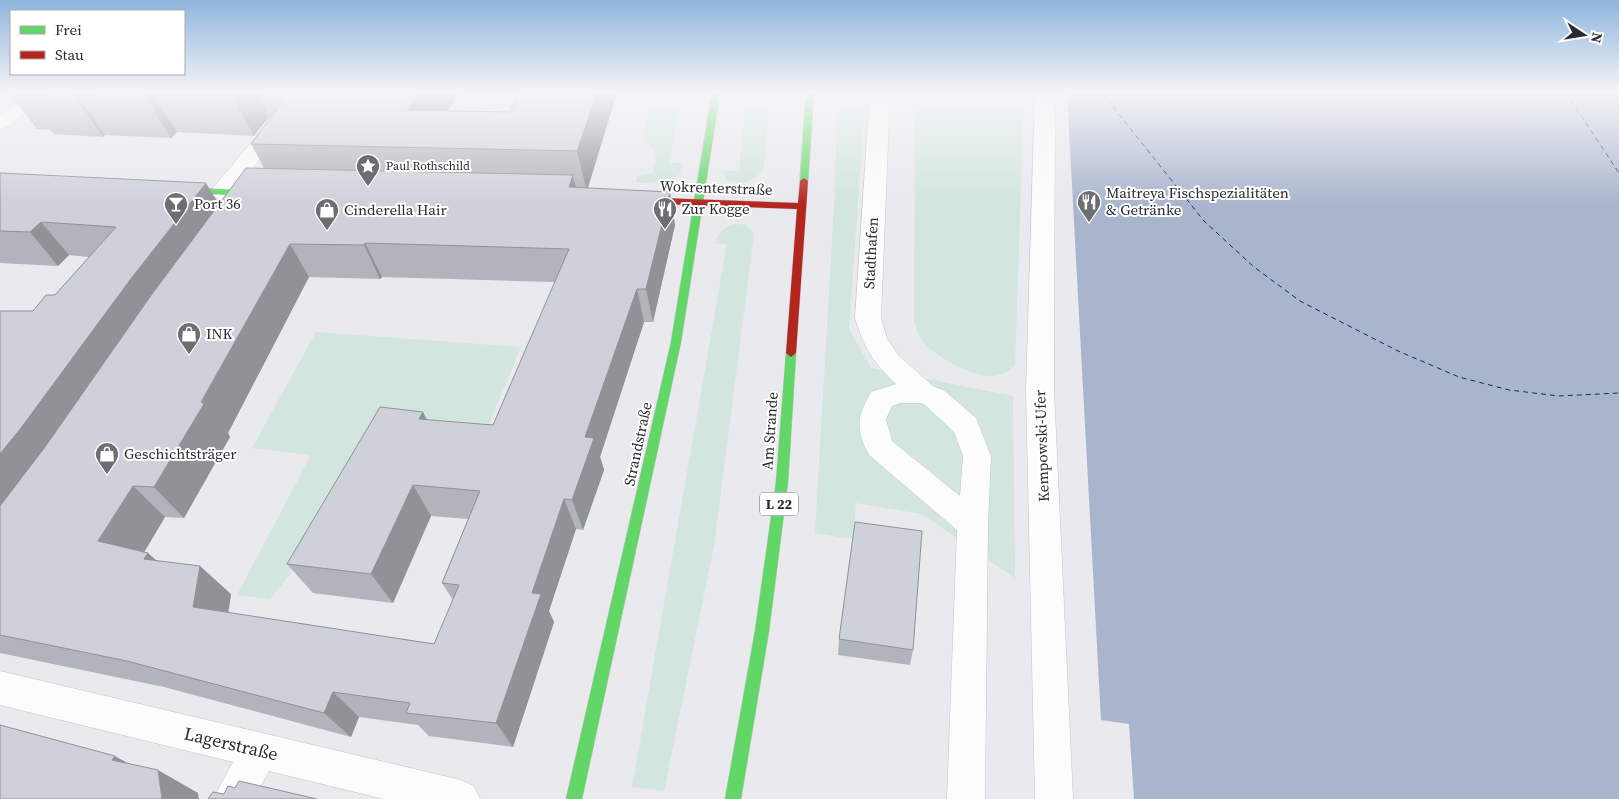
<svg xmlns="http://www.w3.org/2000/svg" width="1619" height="799" font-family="'Source Serif 4',serif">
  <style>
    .green { fill: #d2e5de }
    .water { fill: #a9b5cd }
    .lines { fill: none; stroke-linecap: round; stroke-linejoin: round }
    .ferry { stroke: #162c56; stroke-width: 1; stroke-dasharray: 5 4; stroke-linecap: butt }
    .street-casing { stroke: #c5c5c9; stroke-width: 1 }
    .fast-casing { stroke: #c5c5c9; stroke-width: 1 }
    .jam-casing { stroke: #c5c5c9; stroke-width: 1 }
    .street { fill: #fcfcfc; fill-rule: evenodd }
    .fast { fill: #63d668; fill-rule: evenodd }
    .jam { fill: #b3261e; fill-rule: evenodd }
    .wall { fill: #b1b4bb; fill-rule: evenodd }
    .shaded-wall { fill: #909298 }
    .building { fill: #ced1d9; stroke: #909298; fill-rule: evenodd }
    .labels { text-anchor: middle; stroke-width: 4; stroke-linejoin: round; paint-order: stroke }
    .far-poi-label { font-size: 12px; fill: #2a2b2e; stroke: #fff; text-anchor: start }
    .shield { fill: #fff; stroke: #6a6b6d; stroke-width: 1 }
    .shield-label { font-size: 14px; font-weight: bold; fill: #2a2b2e }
    .street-label { font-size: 15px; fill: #2a2b2e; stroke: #fff }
    .poi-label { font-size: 15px; fill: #2a2b2e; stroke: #fff; text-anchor: start }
    .near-street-label { font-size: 18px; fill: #2a2b2e; stroke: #fff }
  </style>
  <rect width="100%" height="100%" fill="#e9e9ee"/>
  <!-- green -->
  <g class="green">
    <path d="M459 93H534L515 134 422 152Z"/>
    <path d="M651 93H682L669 163H682L680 174 669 182 636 183 637 176 653 173 656 160 653 148 643 140Z"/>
    <path d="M746 93H771L764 167C757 183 741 185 726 180L723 171H739Z"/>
    <path d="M838 93H866L849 329 871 368 1013 396 1015 578 922 514 856 503 853 539 815 533 834 206Z"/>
    <path d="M915 93H1024L1015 365C1011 369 1005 374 999 375 977 381 935 357 922 340 918 335 917 328 914 322Z"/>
    <path d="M736 224 746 225 754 234 714 546 664 791 632 787 727 244 715 243C719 231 724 227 736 224Z"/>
    <path d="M316 332 521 347 479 448 399 439 270 599 237 595 311 455 252 448Z"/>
  </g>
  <!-- water -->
  <path class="water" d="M1067 93H1619V799H1134L1129 724 1101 720Z"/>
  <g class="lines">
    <!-- ferry -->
    <g class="ferry">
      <path d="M1102 93 1204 221 1254 267 1300 301 1398 351 1459 377 1509 390 1559 396 1619 393"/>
      <path d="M1566 93 1619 173"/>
    </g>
    <!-- street casing -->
    <g class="street-casing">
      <g id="street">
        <path d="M30 93H52L49 97 7 127 0 129V114Z"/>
        <path d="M292 93H312L230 197 222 199 214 197 211 192 214 187Z"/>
        <path d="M870 93H890L881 318 887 339 899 356 933 386 945 391 976 418 991 456 988 525 985 799H947L957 530 869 455C855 428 857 417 871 392L896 384C873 362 864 348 855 318ZM900 403H921L925 405 954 432 963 456 960 496 892 441 886 419 892 406Z"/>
        <path d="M1035 93H1055L1054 390 1073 799H1035L1026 390Z"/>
        <path d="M0 671 461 780 474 786 480 799H384L269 771 253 799H213L233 762 0 705Z"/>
      </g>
    </g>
    <!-- fast casing -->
    <g class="fast-casing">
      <g id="fast">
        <path d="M712 93H720L681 342 582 799H566L671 342Z"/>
        <path d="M806 93H814L808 181 804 184 800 181Z"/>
        <path d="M173 187 265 191 270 194 265 197 170 192V188Z"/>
        <path d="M791 349 796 353 788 482 769 631 741 799H725L755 631 776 482 786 353Z"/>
      </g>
    </g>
    <!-- jam casing -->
    <g class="jam-casing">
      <path id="jam" d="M804 178 808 181 796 353 791 357 786 353 797 209 633 203 628 200 633 197 798 203 800 181Z"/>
    </g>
    <!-- street -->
    <use href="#street" class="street"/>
    <!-- fast -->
    <use href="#fast" class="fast"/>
    <!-- jam -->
    <use href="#jam" class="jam"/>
  </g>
  <!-- wall -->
  <g class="wall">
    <path d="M9 93H459L448 111 510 112 518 93H617L587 188 675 225 653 322H644L600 457 604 470 583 530 576 529 549 611 554 622 513 747 429 736 418 725 359 717 351 737 164 687 0 653V311H33L55 295 89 257 69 255 58 266 0 263V173L219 204 264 168 251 144 270 118 269 117 254 136 177 132 171 138 105 135 103 137 54 134 50 130 37 129ZM309 277 380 279 382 277 555 282 493 425 427 420 287 564 313 593 393 603 431 516 468 519 442 583 453 600 434 644 228 613 231 594 157 561 144 552 165 517 184 518 230 437 228 433Z"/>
    <path d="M839 639 913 650 910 665 838 655Z"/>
  </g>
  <!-- shaded-wall -->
  <g class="shaded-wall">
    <path d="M152 93 177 132 171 138 146 98Z"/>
    <path d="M235 93H290L259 97 269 117 254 136 232 96Z"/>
    <path d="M420 93H459L424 147 407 110Z"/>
    <path d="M597 93H617L587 191 577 151Z"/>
    <path d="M77 95 105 135 103 137 75 97Z"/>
    <path d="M573 175 581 208 569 187Z"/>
    <path d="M206 183 227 217 0 534V454L130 280Z"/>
    <path d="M670 192 675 225 653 322 646 289Z"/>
    <path d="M41 222 69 255 58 266 30 232Z"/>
    <path d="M365 243 382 277 380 279 364 245Z"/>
    <path d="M290 244 309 277 228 433 230 437 184 518 154 487Z"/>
    <path d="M637 289 644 322 600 457 604 470 583 530 572 500 585 437Z"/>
    <path d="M423 412 440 444 419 419Z"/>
    <path d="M413 485 431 516 393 603 371 574Z"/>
    <path d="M133 486 165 517 133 571 98 541Z"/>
    <path d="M564 499 576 529 549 611 554 622 513 747 496 723 532 593Z"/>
    <path d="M148 553 181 582 144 559Z"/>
    <path d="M200 566 231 594 225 635 193 607Z"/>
    <path d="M333 692 359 717 351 737 324 713Z"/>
    <path d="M115 756 157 780 112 760Z"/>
    <path d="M158 770 198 793 199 799H162Z"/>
  </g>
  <!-- building -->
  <g class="building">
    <path d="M26 93H152L146 98 77 95 75 97 24 95Z"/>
    <path d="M155 93H235L232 96Z"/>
    <path d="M263 93H420L407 110 510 112 518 93H597L577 151 251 144 285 99 259 97Z"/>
    <path d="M246 168 573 175 569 187 670 192 646 289H637L585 437 594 438 572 500 564 499 532 593 541 594 496 723 406 713 410 703 333 692 324 713 127 661 0 635V506L45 447 152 294ZM365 243 569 249 493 425 419 419 423 412 380 407 287 564 371 574 413 485 480 491 442 583 459 585 434 644 193 607 200 566 144 559 148 553 98 541 133 486 154 487 204 404 201 402 290 244 364 245Z"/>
    <path d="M0 173 206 183 130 280 21 428 0 454V311H33L46 295H55L116 227 41 222 30 232 0 231Z"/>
    <path d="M855 522 922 531 913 650 839 639Z"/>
    <path d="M0 725 115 756 112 760 158 770 162 799H0Z"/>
    <path d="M239 781 317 799H208L213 792 224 794 228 786 235 788Z"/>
  </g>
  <!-- sky -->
  <linearGradient id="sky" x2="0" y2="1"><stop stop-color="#8fb4dd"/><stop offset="0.45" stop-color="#f5f5f7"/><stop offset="1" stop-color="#f5f5f7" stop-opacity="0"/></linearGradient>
  <rect width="1619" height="205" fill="url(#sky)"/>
  <!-- icons -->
  <defs>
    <g id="sight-pin" transform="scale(1.25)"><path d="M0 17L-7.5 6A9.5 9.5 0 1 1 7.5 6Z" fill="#6d6e71" stroke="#fff"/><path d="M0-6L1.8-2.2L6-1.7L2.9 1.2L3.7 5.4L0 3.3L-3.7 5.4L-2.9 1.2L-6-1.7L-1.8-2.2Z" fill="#fff"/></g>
    <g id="restaurant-pin" transform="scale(1.25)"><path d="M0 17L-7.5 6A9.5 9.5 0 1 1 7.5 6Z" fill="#6d6e71" stroke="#fff"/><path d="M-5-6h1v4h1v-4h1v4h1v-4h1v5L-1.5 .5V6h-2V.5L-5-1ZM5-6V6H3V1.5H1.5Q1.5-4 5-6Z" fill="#fff"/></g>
    <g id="bar-pin" transform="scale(1.25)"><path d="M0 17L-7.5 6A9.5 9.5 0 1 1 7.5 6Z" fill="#6d6e71" stroke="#fff"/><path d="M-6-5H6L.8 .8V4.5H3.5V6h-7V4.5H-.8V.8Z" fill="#fff"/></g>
    <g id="shop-pin" transform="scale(1.25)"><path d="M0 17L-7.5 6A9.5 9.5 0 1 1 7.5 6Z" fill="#6d6e71" stroke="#fff"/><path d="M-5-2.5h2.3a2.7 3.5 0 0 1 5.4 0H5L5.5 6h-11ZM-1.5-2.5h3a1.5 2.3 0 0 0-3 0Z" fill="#fff"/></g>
  </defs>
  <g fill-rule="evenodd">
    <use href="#sight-pin" x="368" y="166"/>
    <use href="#restaurant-pin" x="1089" y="202"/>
    <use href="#bar-pin" x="176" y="204"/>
    <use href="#restaurant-pin" x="665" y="209"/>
    <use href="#shop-pin" x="327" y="210"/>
    <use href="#shop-pin" x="189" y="334"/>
    <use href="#shop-pin" x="107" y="454"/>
  </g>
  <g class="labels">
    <!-- far-poi labels -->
    <g class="far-poi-label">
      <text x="386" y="170">Paul Rothschild</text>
    </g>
    <!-- shield labels -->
    <rect class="shield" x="760" y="492.5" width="38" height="23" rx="4"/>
    <g class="shield-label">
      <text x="779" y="509">L 22</text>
    </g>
    <!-- street labels -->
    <g class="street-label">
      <text transform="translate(716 188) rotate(2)" y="5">Wokrenterstraße</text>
      <text transform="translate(871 253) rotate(-87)" y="5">Stadthafen</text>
      <text transform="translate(770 431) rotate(-86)" y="5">Am Strande</text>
      <text transform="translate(638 444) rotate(-78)" y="5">Strandstraße</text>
      <text transform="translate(1042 446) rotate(-92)" y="5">Kempowski-Ufer</text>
    </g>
    <!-- poi labels -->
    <g class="poi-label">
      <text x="1106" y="198">Maitreya Fischspezialitäten<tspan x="1106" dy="17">&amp; Getränke</tspan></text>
      <text x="194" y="209">Port 36</text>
      <text x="682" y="214">Zur Kogge</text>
      <text x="344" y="215">Cinderella Hair</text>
      <text x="206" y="339">INK</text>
      <text x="124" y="459">Geschichtsträger</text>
    </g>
    <!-- near-street labels -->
    <g class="near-street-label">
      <text transform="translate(231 744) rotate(13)" y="6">Lagerstraße</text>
    </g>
  </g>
  <!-- legend -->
  <rect x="10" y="10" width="175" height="65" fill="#ffffff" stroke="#aaaaab"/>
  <rect x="20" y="26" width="25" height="8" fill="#63d668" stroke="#aaaaab"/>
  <text x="55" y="35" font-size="15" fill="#2a2b2e">Frei</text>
  <rect x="20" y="51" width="25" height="8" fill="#b3261e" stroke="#aaaaab"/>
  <text x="55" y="60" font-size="15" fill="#2a2b2e">Stau</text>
  <!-- north arrow -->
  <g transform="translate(1584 35) rotate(102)" stroke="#ffffff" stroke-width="4" paint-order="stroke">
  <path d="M0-4L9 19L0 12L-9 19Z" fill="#2a2b2e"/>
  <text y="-8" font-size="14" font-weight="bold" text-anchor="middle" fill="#2a2b2e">N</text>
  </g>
</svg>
